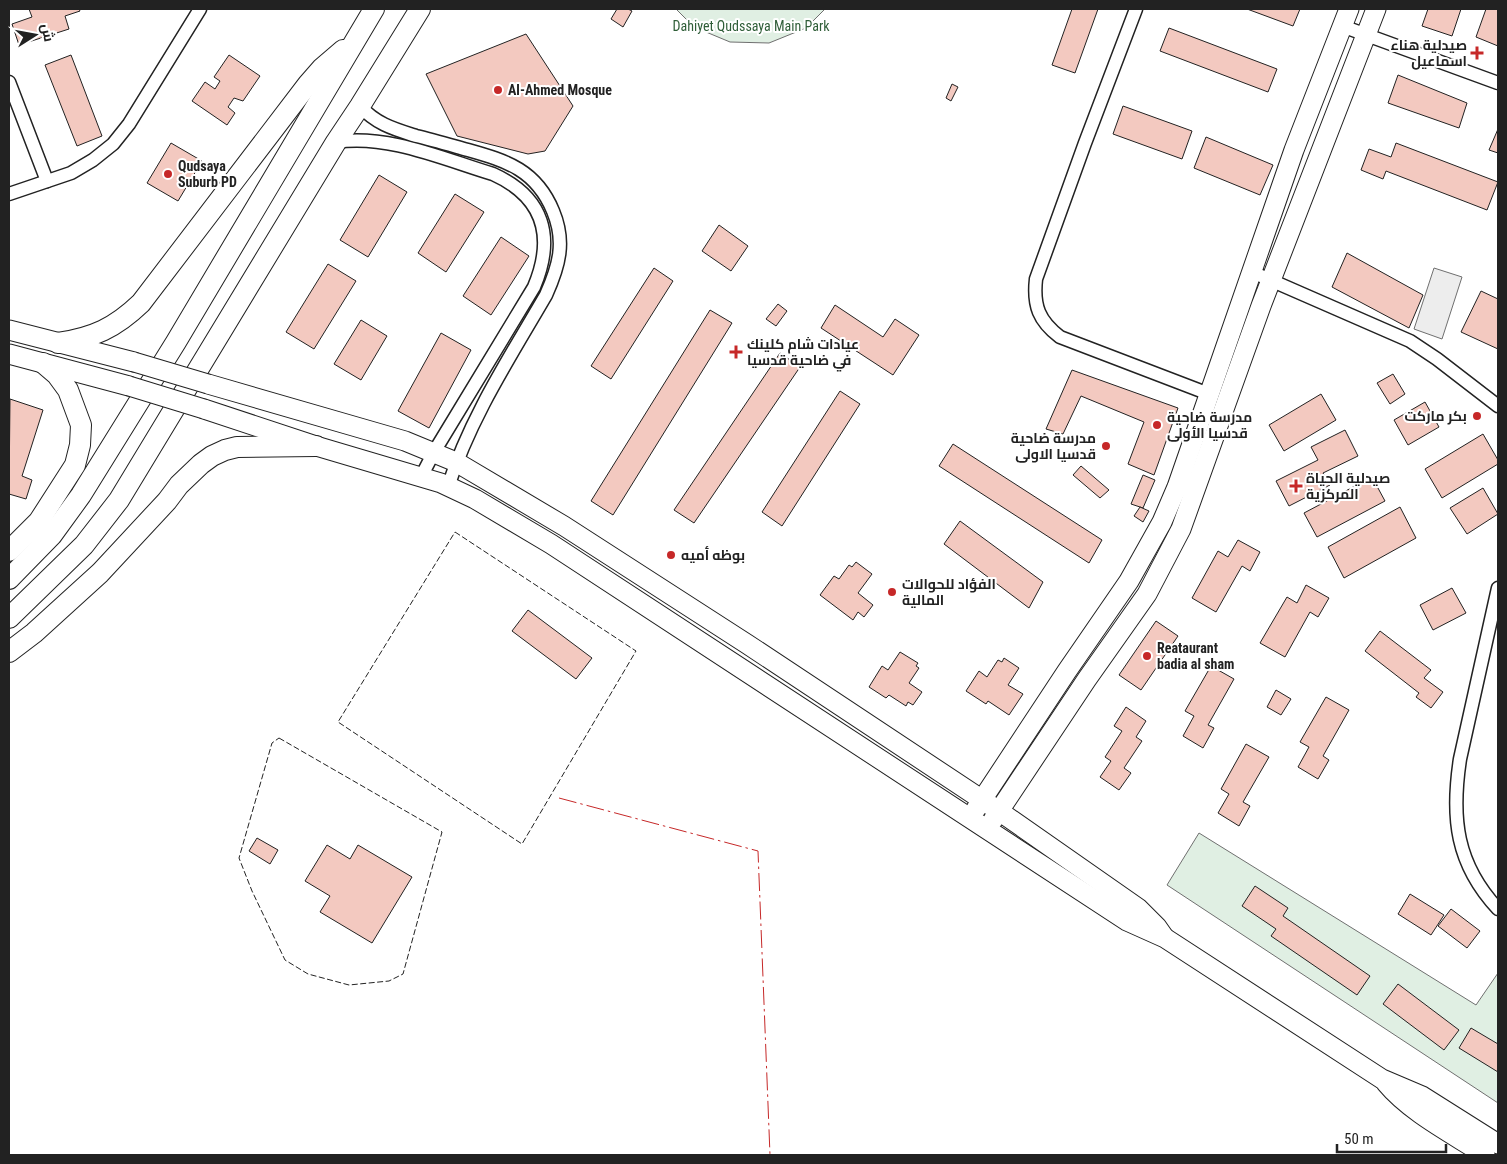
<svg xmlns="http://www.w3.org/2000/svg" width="1507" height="1164" font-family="'Roboto Condensed',Cairo,sans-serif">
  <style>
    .green { fill: #e0efe3; stroke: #6f6f6f }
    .parking { fill: #ededed; stroke: #6f6f6f }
    .building { fill: #f3c9c0; stroke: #222 }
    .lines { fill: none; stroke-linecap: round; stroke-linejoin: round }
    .street-casing { stroke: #222; stroke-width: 15 }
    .secondary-casing { stroke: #222; stroke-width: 21 }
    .primary-casing { stroke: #222; stroke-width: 22 }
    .street { stroke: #fff; stroke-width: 12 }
    .secondary { stroke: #fff; stroke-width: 19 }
    .primary { stroke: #fff; stroke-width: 20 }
    .secondary-bridge-casing { stroke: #222; stroke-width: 21; stroke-linecap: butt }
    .secondary-bridge { stroke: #fff; stroke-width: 19 }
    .fence { stroke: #222; stroke-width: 1; stroke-dasharray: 6 2.5; stroke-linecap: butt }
    .power { stroke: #c62828; stroke-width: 1; stroke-dasharray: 18 4 2.5 4; stroke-linecap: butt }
    .poi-dot { fill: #c62828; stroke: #fff; stroke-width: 2 }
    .labels { text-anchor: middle; stroke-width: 4; stroke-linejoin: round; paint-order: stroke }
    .park-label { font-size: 14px; fill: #2f5e38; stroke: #fff }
    .poi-label { font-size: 14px; font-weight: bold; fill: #222; stroke: #fff; text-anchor: start }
  </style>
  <rect width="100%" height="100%" fill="#fff"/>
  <!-- green -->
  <g class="green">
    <path d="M676 9H825L806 28 769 43 730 42 694 27Z"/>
    <path d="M1199 833 1476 1005 1498 973V1103L1167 885Z"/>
  </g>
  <!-- parking -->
  <path class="parking" d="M1434 268 1462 277 1442 339 1414 329Z"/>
  <!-- building -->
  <g class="building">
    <path d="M29 9H79L80 11 65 16 69 29 19 45 12 24 32 17Z"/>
    <path d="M617 9H628L632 11 623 27 611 19Z"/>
    <path d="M1072 9H1098L1075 73 1052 65Z"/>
    <path d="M1247 9H1300L1293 26Z"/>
    <path d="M1428 9H1461L1452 36 1422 26Z"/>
    <path d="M1486 9H1498V46L1476 37Z"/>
    <path d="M1169 28 1277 69 1268 92 1160 51Z"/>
    <path d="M526 34 573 106 545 151 528 154 457 136 426 74Z"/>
    <path d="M71 55 102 136 77 146 45 65Z"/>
    <path d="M229 55 260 76 243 101 234 98 228 107 235 113 227 125 192 101 205 82 215 89 220 81 214 77Z"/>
    <path d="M1398 75 1467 103 1459 128 1388 103Z"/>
    <path d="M952 84 958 87 951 101 946 98Z"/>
    <path d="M1123 106 1192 131 1182 159 1113 134Z"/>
    <path d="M1498 129V153L1489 150Z"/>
    <path d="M1206 137 1273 165 1260 195 1194 168Z"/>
    <path d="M171 143 202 161 178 201 147 183Z"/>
    <path d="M1396 143 1498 182 1487 210 1386 171 1383 179 1361 170 1369 149 1391 157Z"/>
    <path d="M379 175 407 192 368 257 340 240Z"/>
    <path d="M455 194 484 212 446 272 418 253Z"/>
    <path d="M719 225 748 246 731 271 702 251Z"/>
    <path d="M501 237 529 256 491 315 463 296Z"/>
    <path d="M1347 253 1423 295 1409 328 1332 287Z"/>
    <path d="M328 264 356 281 314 349 286 332Z"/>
    <path d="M654 268 673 281 611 379 591 366Z"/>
    <path d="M1481 291 1498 299V349L1461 332Z"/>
    <path d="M778 304 787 311 776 326 766 319Z"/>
    <path d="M835 305 883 337 895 319 919 335 893 375 821 328Z"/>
    <path d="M710 310 732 323 613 515 591 501Z"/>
    <path d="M361 320 387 336 361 380 334 364Z"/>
    <path d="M441 333 471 350 429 428 398 411Z"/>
    <path d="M780 353 800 367 694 523 674 510Z"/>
    <path d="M1072 370 1178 408 1154 475 1128 464 1144 422 1081 396 1063 434 1046 429Z"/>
    <path d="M1393 374 1405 394 1390 404 1377 383Z"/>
    <path d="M840 391 860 404 782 526 762 512Z"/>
    <path d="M1321 394 1336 420 1284 451 1269 425Z"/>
    <path d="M10 399 43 410 22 476 32 480 26 499 9 494Z"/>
    <path d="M1425 402 1439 427 1408 445 1394 420Z"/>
    <path d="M1345 430 1358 456 1323 473 1330 485 1289 506 1276 481 1318 460 1311 447Z"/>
    <path d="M1483 434 1498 460V464L1442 498 1425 469Z"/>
    <path d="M953 444 1102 540 1089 563 939 466Z"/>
    <path d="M1081 466 1109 490 1100 498 1073 475Z"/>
    <path d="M1143 475 1155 480 1143 508 1131 504Z"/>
    <path d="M1372 477 1385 501 1317 537 1304 513Z"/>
    <path d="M1483 488 1498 514 1467 534 1450 508Z"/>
    <path d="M1140 507 1149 511 1143 522 1134 516Z"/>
    <path d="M1400 507 1416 538 1344 578 1328 547Z"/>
    <path d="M960 521 1043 582 1029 608 944 544Z"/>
    <path d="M1238 540 1260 552 1250 571 1242 566 1216 612 1192 598 1218 551 1228 557Z"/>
    <path d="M856 562 872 574 858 593 873 605 864 617 858 612 853 620 820 595 834 576 839 579 849 565 852 567Z"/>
    <path d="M1306 585 1329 598 1318 617 1310 612 1285 657 1260 643 1287 597 1297 603Z"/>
    <path d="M1452 588 1466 613 1433 630 1420 605Z"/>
    <path d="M528 610 592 658 576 679 512 631Z"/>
    <path d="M1156 621 1178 636 1141 690 1119 675Z"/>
    <path d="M1380 631 1431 670 1424 678 1443 692 1431 708 1416 697 1419 693 1365 651Z"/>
    <path d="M900 652 918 663 916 666 919 668 909 683 922 692 913 705 908 702 906 706 889 695 886 698 869 687 882 666 888 670Z"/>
    <path d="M1004 658 1019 668 1008 685 1023 694 1009 715 988 701 986 704 966 691 979 671 987 677 998 660 1002 662Z"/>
    <path d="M1211 666 1234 679 1208 725 1214 728 1203 748 1183 736 1194 716 1185 711Z"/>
    <path d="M1276 690 1291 699 1281 715 1267 707Z"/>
    <path d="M1326 697 1349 710 1323 756 1329 760 1318 779 1298 767 1309 747 1300 742Z"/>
    <path d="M1126 707 1146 721 1136 737 1142 741 1124 768 1131 773 1119 790 1100 777 1111 761 1105 757 1122 731 1114 726Z"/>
    <path d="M1246 744 1269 757 1243 802 1250 806 1239 826 1218 813 1229 794 1221 789Z"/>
    <path d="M257 838 278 850 270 864 249 851Z"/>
    <path d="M327 845 350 859 358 845 412 877 372 943 320 912 330 896 305 881Z"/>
    <path d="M1255 886 1288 908 1283 916 1370 976 1357 995 1271 936 1276 929 1242 906Z"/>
    <path d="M1410 894 1444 915 1431 935 1398 914Z"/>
    <path d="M1451 909 1480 931 1467 948 1438 926Z"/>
    <path d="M1398 984 1459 1030 1444 1050 1383 1004Z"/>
    <path d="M1471 1028 1498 1044V1072L1459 1048Z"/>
  </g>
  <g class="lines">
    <!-- street casing -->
    <g class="street-casing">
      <g id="street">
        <path d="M1136 9 1085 143 1036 279C1033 306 1039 321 1060 337L1209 394"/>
        <path d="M1342 26 1498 83"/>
        <path d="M9 82 47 181"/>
        <path d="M360 106C376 124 394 129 416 136 433 140 450 145 468 150 507 161 536 170 553 211 566 242 559 266 546 295 510 357 470 418 448 487"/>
        <path d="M336 142C388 134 443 159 493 174 544 197 555 237 534 287L434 452 421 477"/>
        <path d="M9 194 71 173 93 160 113 144 129 124 200 9"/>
        <path d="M1252 272 1410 341 1437 359 1498 406"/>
        <path d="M1498 588 1460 759C1451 818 1456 864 1498 909"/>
      </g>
    </g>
    <!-- secondary casing -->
    <g class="secondary-casing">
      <g id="secondary">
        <path d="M9 330 134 362"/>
        <path d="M9 354 129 386"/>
        <path d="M208 384 405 441 456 462 564 526 747 644 999 811 1138 908 1157 927 1164 937"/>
        <path d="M204 409 316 446 441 483 475 499 551 544 1127 921 1165 938 1382 1079 1422 1096 1498 1144"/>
        <path d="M976 809 1067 671 1129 581 1162 522 1177 487 1294 150 1349 9"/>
        <path d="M993 820 1087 679 1147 594 1181 529 1261 306 1376 9"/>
        <path d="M1386 1083C1411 1113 1453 1134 1485 1155"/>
      </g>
    </g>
    <!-- primary casing -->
    <g class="primary-casing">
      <g id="primary">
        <path d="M58 343C93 338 115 328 141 303L308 84 322 68 343 50"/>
        <path d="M9 551 39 521 75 465 80 445 81 425 68 390 57 375 43 363"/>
        <path d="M9 579 52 535 81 495 176 342 374 9"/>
        <path d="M9 618 84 545 119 500 336 142 360 106 420 9"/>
        <path d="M9 652 34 633 100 573 167 501 179 485 201 464 212 456 225 450 237 447 316 446"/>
      </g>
    </g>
    <!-- street -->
    <use href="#street" class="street"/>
    <!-- secondary -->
    <use href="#secondary" class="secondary"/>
    <!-- primary -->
    <use href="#primary" class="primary"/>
    <!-- secondary-bridge casing -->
    <g class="secondary-bridge-casing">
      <g id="secondary-bridge">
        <path d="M134 362 208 384"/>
        <path d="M129 386 204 409"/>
      </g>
    </g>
    <!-- secondary-bridge -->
    <use href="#secondary-bridge" class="secondary-bridge"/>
    <!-- fence -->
    <g class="fence">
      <path d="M455 532 636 651 522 844 338 722Z"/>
      <path d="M279 738 442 832 403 974 389 981 349 985 308 974 285 960 252 891 239 858 272 743Z"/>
    </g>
    <!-- power -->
    <path class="power" d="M559 798 758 851 770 1155"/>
  </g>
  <!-- markers -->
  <g class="poi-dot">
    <path d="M1474.5 45.5h5v5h5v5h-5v5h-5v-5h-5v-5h5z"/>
    <circle cx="498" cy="90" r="5"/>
    <circle cx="168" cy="174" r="5"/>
    <path d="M733.5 344.5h5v5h5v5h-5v5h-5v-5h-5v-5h5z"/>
    <circle cx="1477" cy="416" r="5"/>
    <circle cx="1157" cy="425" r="5"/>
    <circle cx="1106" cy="446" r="5"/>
    <path d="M1293.5 478.5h5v5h5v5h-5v5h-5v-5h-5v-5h5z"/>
    <circle cx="671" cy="555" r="5"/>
    <circle cx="892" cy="592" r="5"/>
    <circle cx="1147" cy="656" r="5"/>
  </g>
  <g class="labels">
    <!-- park labels -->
    <g class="park-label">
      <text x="751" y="31">Dahiyet Qudssaya Main Park</text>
    </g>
    <!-- poi labels -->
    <g class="poi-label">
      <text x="1467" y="50" text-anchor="end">صيدلية هناء<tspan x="1467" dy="16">اسماعيل</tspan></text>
      <text x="508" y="95">Al-Ahmed Mosque</text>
      <text x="178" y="171">Qudsaya<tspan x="178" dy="16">Suburb PD</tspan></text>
      <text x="747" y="349">عيادات شام كلينك<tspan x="747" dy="16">في ضاحية قدسيا</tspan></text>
      <text x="1467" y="421" text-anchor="end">بكر ماركت</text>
      <text x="1167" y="422">مدرسة ضاحية<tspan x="1167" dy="16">قدسيا الأولى</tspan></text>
      <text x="1096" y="443" text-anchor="end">مدرسة ضاحية<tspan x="1096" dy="16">قدسيا الاولى</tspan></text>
      <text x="1306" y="483">صيدلية الحياة<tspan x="1306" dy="16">المركزية</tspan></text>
      <text x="681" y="560">بوظه أميه</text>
      <text x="902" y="589">الفؤاد للحوالات<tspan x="902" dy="16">المالية</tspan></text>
      <text x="1157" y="653">Reataurant<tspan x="1157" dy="16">badia al sham</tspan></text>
    </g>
  </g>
  <!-- border -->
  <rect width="1507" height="1164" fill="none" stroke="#222222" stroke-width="20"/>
  <!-- north arrow -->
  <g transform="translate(35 35) rotate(79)" stroke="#ffffff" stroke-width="4" paint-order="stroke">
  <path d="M0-4L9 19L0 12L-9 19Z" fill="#222222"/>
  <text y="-8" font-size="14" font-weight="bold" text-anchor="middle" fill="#222222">ش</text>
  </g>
  <!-- scale -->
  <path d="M1337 1144v8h109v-8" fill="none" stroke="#222222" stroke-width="2.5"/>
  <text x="1344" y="1144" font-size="15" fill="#222222" stroke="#ffffff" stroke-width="4" paint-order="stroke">50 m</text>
</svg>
